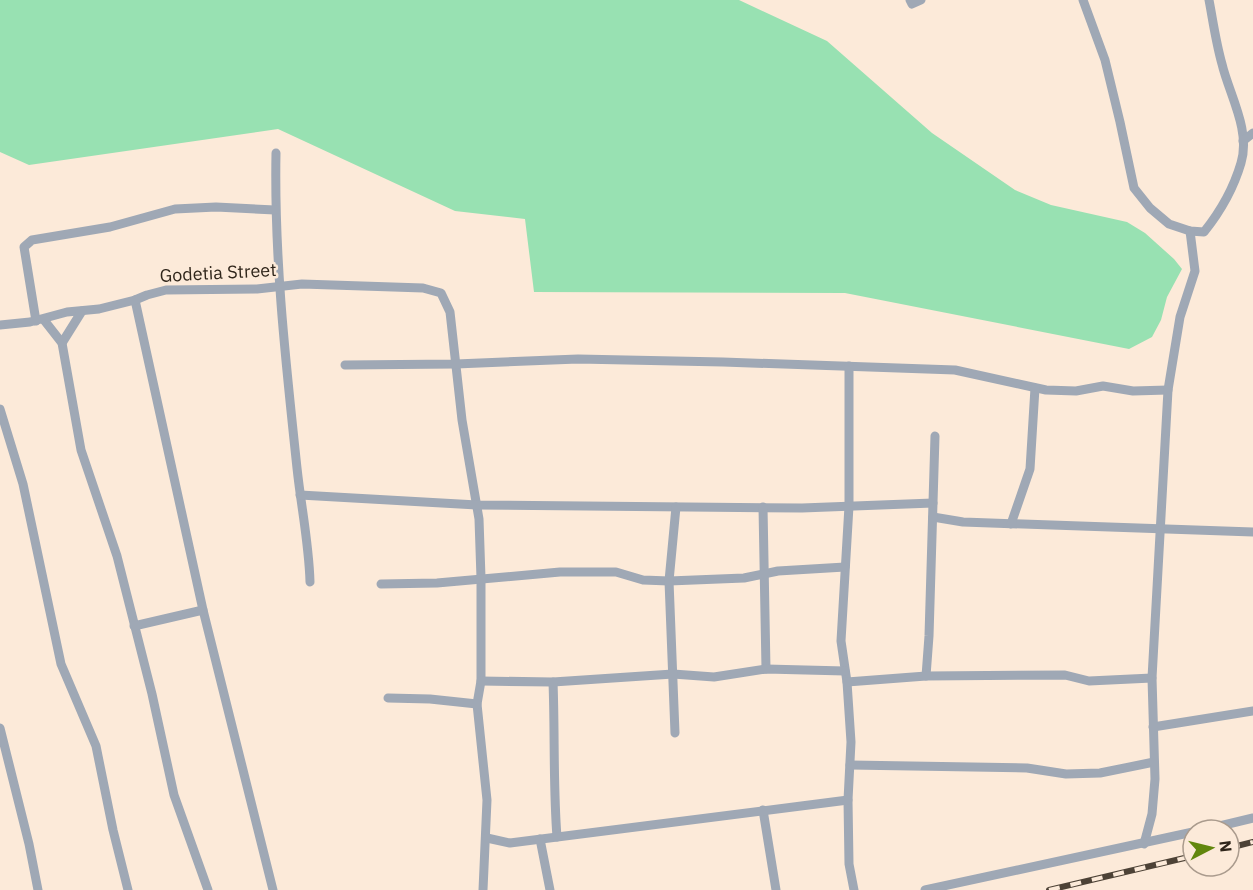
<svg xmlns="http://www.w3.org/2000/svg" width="1253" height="890" font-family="'IBM Plex Sans',sans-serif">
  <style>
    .green { fill: #98e1b2 }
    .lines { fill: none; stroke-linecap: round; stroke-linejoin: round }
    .minor { stroke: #9fa8b5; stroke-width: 9 }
    .rail-casing { stroke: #4d4236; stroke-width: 6 }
    .rail { stroke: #fcead9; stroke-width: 4; stroke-dasharray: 11; stroke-linecap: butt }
    .labels { text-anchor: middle; stroke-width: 5; stroke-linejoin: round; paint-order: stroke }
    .street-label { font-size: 18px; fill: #2f251a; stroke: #fcead9 }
  </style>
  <rect width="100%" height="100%" fill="#fcead9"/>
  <!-- green -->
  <path class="green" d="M0 0H739L827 41 932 133 1015 190 1051 205 1127 222 1145 233 1174 259 1182 269 1167 297 1161 320 1152 337 1129 349 845 293 534 292 525 219 455 211 278 129 29 165 0 152Z"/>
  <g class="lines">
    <!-- minor -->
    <g class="minor">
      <path d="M910 0 912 4 921 0"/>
      <path d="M1083 0 1105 60 1120 122 1134 188 1150 208 1169 224 1190 231 1204 232C1220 212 1234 187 1241 163 1251 130 1229 94 1222 64 1216 43 1213 21 1209 0"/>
      <path d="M1243 141 1253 133"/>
      <path d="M276 153C274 259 286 364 297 468 301 506 309 544 310 582"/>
      <path d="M135 300 203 610 273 890"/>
      <path d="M44 320 62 343 81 450 117 556 152 694 174 795 208 890"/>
      <path d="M36 321 24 247 32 240 110 227 175 209 216 207 275 210"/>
      <path d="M0 325 30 322 67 312 99 309 135 300 147 295 166 290 257 289 302 284 423 288 441 293 450 312 462 420 479 519 481 578V681L477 704 487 800 483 890"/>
      <path d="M62 343 82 311"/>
      <path d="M345 365 456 364 578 359 723 362 955 370 1046 390 1076 391 1103 386 1133 391 1168 390"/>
      <path d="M849 366V506L841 641 847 682 851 742 848 800 849 864 854 890"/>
      <path d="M0 409 23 484 61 664 96 746 113 830 128 890"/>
      <path d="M300 495 477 505 802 508 933 503"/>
      <path d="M763 507 766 669"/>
      <path d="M933 517 963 522 1253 532"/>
      <path d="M1011 524 1030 469 1035 388"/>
      <path d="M381 584 437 583 560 572H616L643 580 669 581 744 578 778 571 845 567"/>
      <path d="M134 626 203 610"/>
      <path d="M926 676 929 636 935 436"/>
      <path d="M481 681 553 682 673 674 714 677 766 669 845 671"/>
      <path d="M553 682C555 734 553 785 557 837"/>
      <path d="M847 682 926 676 1065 675 1089 681 1152 678"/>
      <path d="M388 698 430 699 477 704"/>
      <path d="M1153 727 1253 711"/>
      <path d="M0 728 29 844 38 890"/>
      <path d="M675 733 669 581 676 507"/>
      <path d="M850 765 1027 768 1066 774 1100 773 1154 762"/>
      <path d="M763 810 776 890"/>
      <path d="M1203 830 1253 818"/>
      <path d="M487 838 510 843 848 800"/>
      <path d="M540 839 550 890"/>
      <path d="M1144 844 1152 814 1155 779 1152 678 1168 390 1180 317 1195 271 1190 231"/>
      <path d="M925 890 1193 832"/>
    </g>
    <!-- rail casing -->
    <g class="rail-casing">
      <g id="rail">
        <path d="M1229 848 1253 842"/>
        <path d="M1049 890 1193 856"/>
      </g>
    </g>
    <!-- rail -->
    <use href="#rail" class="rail"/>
  </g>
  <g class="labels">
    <!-- street labels -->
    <g class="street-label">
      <text transform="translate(218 273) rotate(-3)" y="6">Godetia Street</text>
    </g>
  </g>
  <!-- north arrow -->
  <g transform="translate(1211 848) rotate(83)"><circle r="28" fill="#fcead9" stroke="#aa9b8d" stroke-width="1.5"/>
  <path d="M0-4.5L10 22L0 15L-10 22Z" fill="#62870d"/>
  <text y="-9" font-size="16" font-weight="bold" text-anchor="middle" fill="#2f251a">N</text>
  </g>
</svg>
